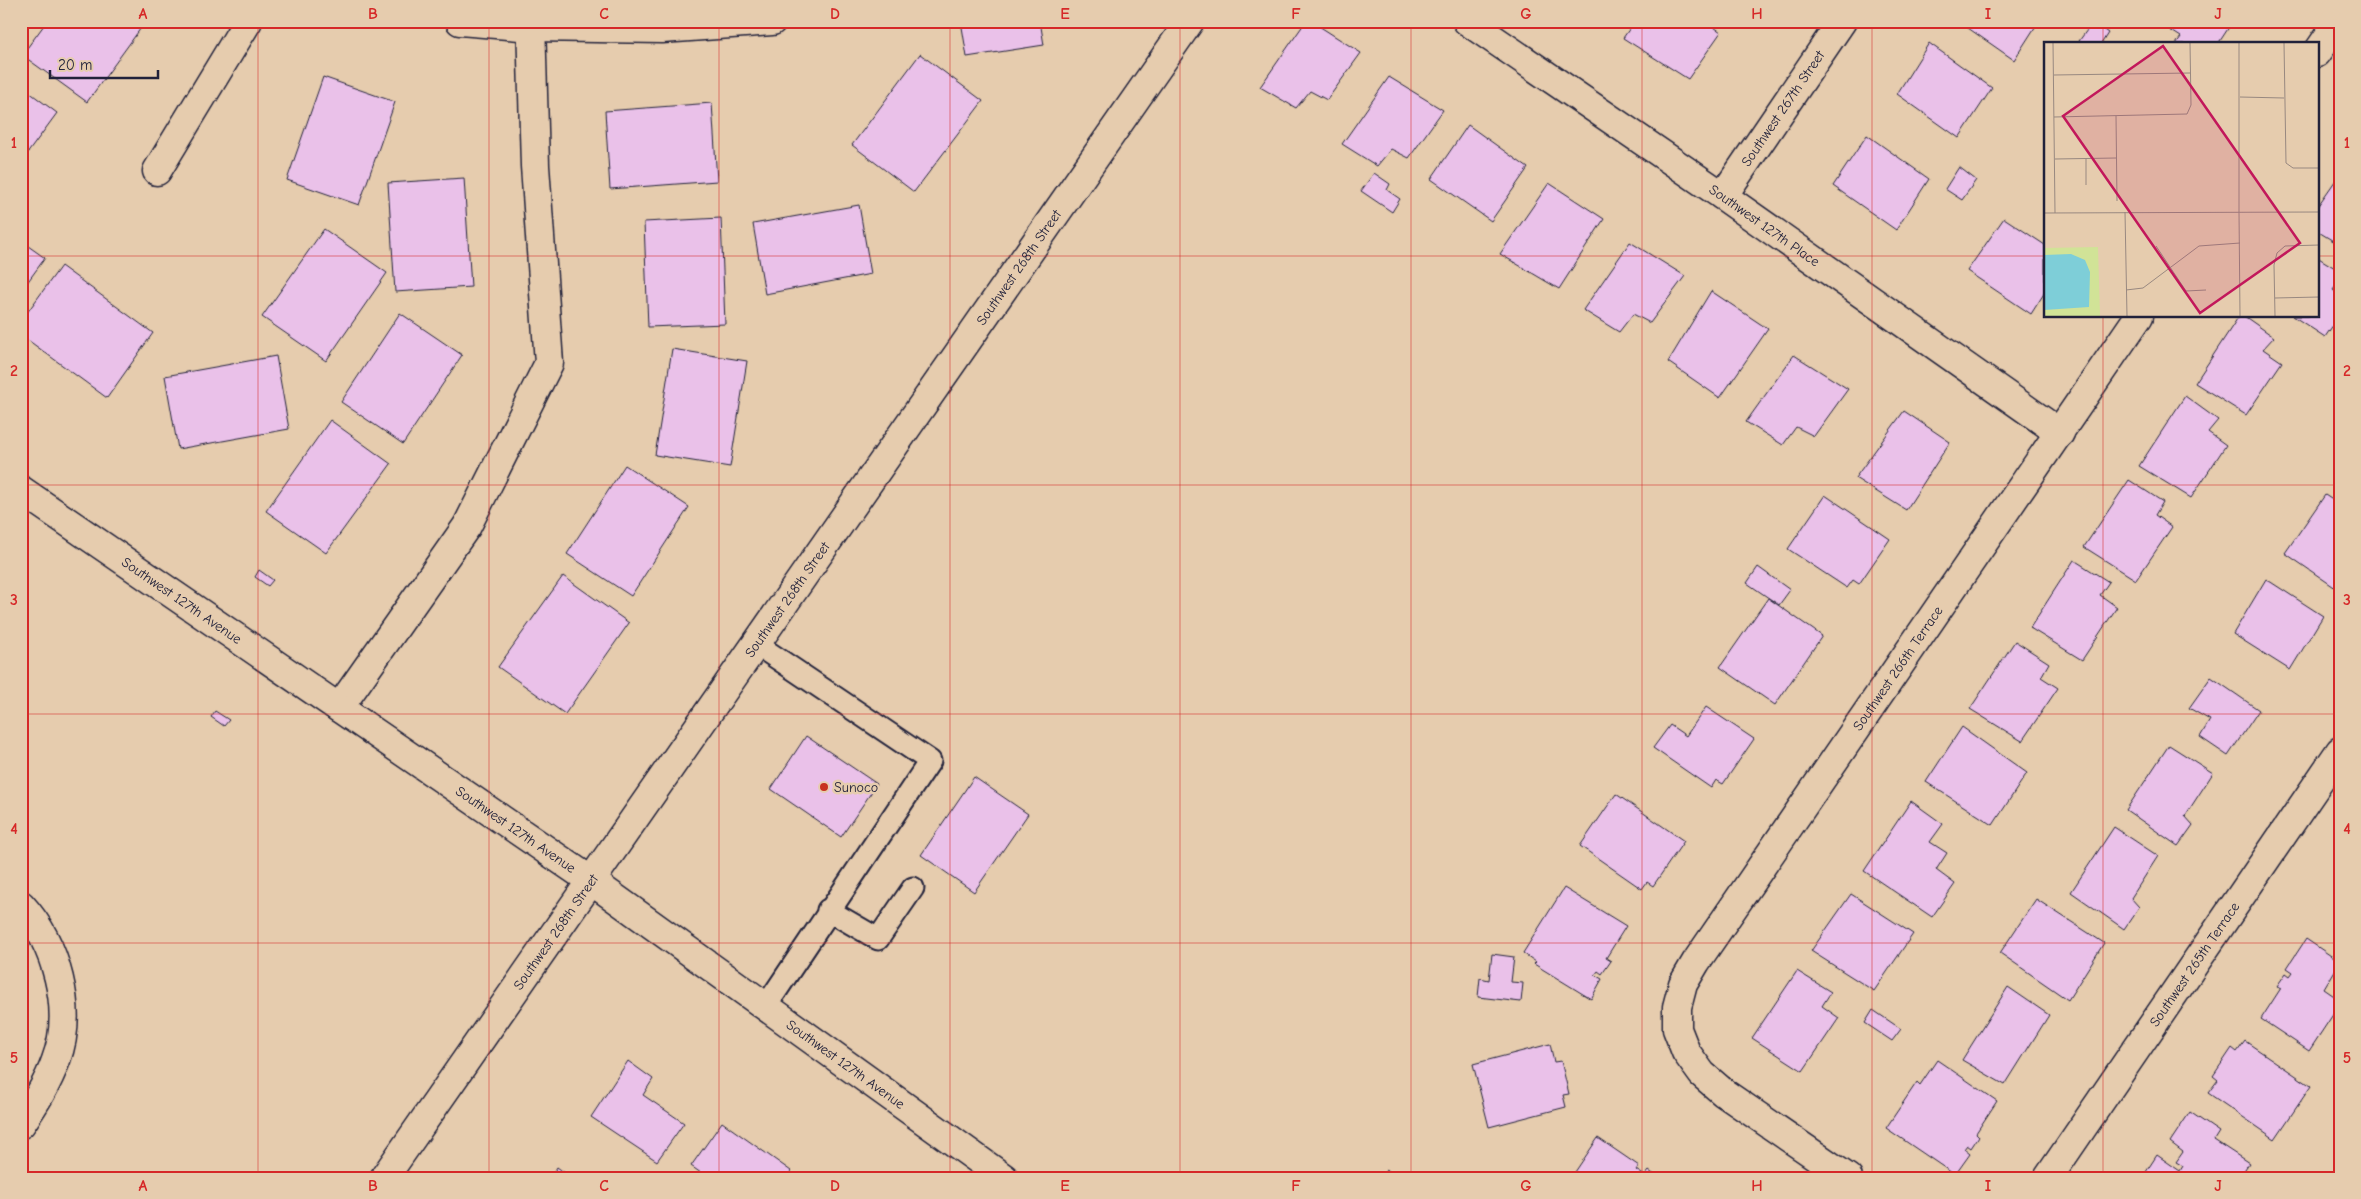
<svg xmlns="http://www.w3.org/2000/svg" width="2361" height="1199" font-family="'Comic Neue',sans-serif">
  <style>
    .building { fill: #eac1e9; stroke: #22223b }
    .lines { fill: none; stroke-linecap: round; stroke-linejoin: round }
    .lane-casing { stroke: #22223b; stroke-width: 25 }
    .street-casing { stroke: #22223b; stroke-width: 31 }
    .secondary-casing { stroke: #22223b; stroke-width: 31 }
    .lane { stroke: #e6ccae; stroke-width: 21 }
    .street { stroke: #e6ccae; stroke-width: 28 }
    .secondary { stroke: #e6ccae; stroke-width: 28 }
    .grid { fill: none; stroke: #d62828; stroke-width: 1; stroke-opacity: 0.55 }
    .poi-dot { fill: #c8321e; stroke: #e6ccae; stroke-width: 2 }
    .labels { text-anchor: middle; stroke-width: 5; stroke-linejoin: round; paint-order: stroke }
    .street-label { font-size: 14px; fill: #22223b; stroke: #e6ccae }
    .poi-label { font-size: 14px; fill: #22223b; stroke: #e6ccae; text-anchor: start }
    .inset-road { fill: none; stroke: #988880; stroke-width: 1 }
    .view { fill: #c2185b; fill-opacity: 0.15; stroke: #c2185b; stroke-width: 2.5 }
    .inset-edge { fill: none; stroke: #22223b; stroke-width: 2.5 }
    .neatline { fill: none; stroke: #d62828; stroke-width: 2 }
    .grid-label { font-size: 16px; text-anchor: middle; font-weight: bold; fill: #d62828 }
  </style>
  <rect width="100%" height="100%" fill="#e6ccae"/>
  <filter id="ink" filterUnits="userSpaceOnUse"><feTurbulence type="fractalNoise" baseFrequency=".02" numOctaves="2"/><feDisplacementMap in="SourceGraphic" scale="10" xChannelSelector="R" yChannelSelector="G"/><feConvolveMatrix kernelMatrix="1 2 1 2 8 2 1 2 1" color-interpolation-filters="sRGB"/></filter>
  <g filter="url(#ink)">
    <!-- building -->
    <g class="building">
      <path d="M47 21H146L87 102 22 55Z"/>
      <path d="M961 21H1040L1044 45 967 57Z"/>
      <path d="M1306 21H1311L1361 53 1327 100 1310 91 1296 108 1260 87Z"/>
      <path d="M1635 21H1705L1721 32 1688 79 1623 38Z"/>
      <path d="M1958 21H2039L2014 60Z"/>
      <path d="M2160 21H2233L2218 44H2176L2181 37 2159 23Z"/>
      <path d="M2093 22 2108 33 2101 44H2083L2079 41Z"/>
      <path d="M1929 43 1992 88 1959 138 1897 94Z"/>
      <path d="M920 54 983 101 914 192 852 145Z"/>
      <path d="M323 77 395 102 359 205 287 180Z"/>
      <path d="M1389 77 1443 110 1409 158 1391 149 1377 166 1342 144Z"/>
      <path d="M21 86 57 113 21 162Z"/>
      <path d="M712 103 717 181 610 189 605 111Z"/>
      <path d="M1468 125 1528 168 1491 221 1431 179Z"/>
      <path d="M1867 135 1929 179 1896 230 1833 186Z"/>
      <path d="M1959 167 1976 180 1962 200 1945 189Z"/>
      <path d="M1374 173 1390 184 1387 190 1400 199 1392 212 1361 191Z"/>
      <path d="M2340 174V245L2317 231V207Z"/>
      <path d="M464 178 471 287 395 292 388 183Z"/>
      <path d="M1549 183 1604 219 1559 289 1500 254Z"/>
      <path d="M859 205 871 274 765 294 753 224Z"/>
      <path d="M721 218 725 324 648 327 644 222Z"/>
      <path d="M2004 218 2045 245V292L2031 314 1967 271Z"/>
      <path d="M324 229 387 273 326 361 262 317Z"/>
      <path d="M21 241 45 258 21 291Z"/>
      <path d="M1630 242 1685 276 1650 323 1633 314 1619 332 1583 310Z"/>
      <path d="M2317 257 2340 271V280L2333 290 2340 296V315L2325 337 2293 316H2317Z"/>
      <path d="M61 266 153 333 107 398 21 335V321Z"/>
      <path d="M1711 291 1768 329 1720 398 1668 362Z"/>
      <path d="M400 313 462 355 403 444 341 402Z"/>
      <path d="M2239 316H2244L2274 337 2263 349 2282 362 2246 415 2195 383Z"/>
      <path d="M672 349 747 361 730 467 655 455Z"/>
      <path d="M1794 355 1848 389 1814 436 1796 427 1783 445 1746 422Z"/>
      <path d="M276 356 289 429 178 449 165 376Z"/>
      <path d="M2185 396 2218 420 2208 432 2226 445 2191 498 2139 466Z"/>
      <path d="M1904 411 1950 442 1906 510 1855 478Z"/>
      <path d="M330 420 391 464 326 553 266 511Z"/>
      <path d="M625 465 689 507 631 596 567 554Z"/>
      <path d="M2129 480 2163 502 2155 515 2172 527 2136 580 2084 547Z"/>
      <path d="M1825 495 1890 539 1859 584 1853 580 1847 588 1788 549Z"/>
      <path d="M2325 495 2340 505V591L2285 553Z"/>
      <path d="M2074 560 2109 582 2100 595 2117 607 2082 660 2030 628Z"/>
      <path d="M1758 567 1790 590 1779 605 1747 583Z"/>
      <path d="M259 570 273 580 268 586 255 577Z"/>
      <path d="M563 576 629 623 565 714 498 667Z"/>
      <path d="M2266 579 2323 616 2290 670 2233 634Z"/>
      <path d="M1768 598 1822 636 1775 705 1720 667Z"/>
      <path d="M2015 641 2049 663 2041 677 2058 688 2022 741 1970 709Z"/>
      <path d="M2211 677 2259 710 2228 756 2200 737 2210 720 2189 708Z"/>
      <path d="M1706 707 1754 739 1723 784 1716 780 1711 788 1653 748 1670 725 1686 736Z"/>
      <path d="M215 711 229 720 224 726 211 717Z"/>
      <path d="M1962 727 2027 773 1993 825 1926 782Z"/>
      <path d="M806 736 877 784 841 837 771 789Z"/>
      <path d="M2169 745 2213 773 2185 816 2193 825 2178 846 2126 810Z"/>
      <path d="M974 777 1028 814 974 892 921 855Z"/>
      <path d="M1616 794 1684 841 1653 886 1647 882 1642 889 1580 846Z"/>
      <path d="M1911 801 1943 824 1930 842 1947 853 1936 870 1955 884 1932 917 1864 871Z"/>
      <path d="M2114 827 2158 856 2131 898 2139 907 2124 929 2071 892Z"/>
      <path d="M1564 888 1626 926 1606 958 1611 961 1602 974 1598 971 1595 975 1602 979 1591 999 1534 964 1536 962 1523 953Z"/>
      <path d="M1851 894 1913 934 1874 991 1811 951Z"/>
      <path d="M2036 899 2104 943 2068 1000 2000 953Z"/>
      <path d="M2306 939 2340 962 2324 989 2340 1000V1004L2309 1051 2261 1019 2281 988 2277 986 2286 973 2290 976 2293 972 2287 968Z"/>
      <path d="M1492 954 1514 957 1511 982 1523 983 1521 1002 1478 997 1480 978 1489 980Z"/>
      <path d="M1797 971 1831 992 1822 1006 1839 1018 1803 1071 1752 1038Z"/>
      <path d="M2008 987 2049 1015 2005 1085 1962 1060Z"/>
      <path d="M1873 1010 1901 1029 1892 1041 1865 1023Z"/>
      <path d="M2245 1041 2311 1086 2275 1139 2208 1093 2218 1080 2213 1076 2232 1048 2237 1052Z"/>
      <path d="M1550 1044 1554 1062 1561 1061 1569 1094 1563 1095 1566 1107 1489 1127 1473 1064Z"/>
      <path d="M1937 1060 1997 1101 1976 1133 1979 1136 1971 1148 1967 1145 1964 1149 1970 1154 1955 1175 1886 1128 1917 1082 1920 1085Z"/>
      <path d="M628 1061 653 1079 643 1095 684 1123 657 1161 591 1117Z"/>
      <path d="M2190 1112 2219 1132 2214 1140 2249 1163 2239 1178H2142L2157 1155 2180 1171 2183 1166 2176 1162 2183 1152 2170 1142Z"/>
      <path d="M722 1122 791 1171 786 1178H708L691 1166Z"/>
      <path d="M1598 1138 1639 1166 1636 1170 1645 1176 1649 1171 1659 1178H1571Z"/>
      <path d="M557 1167 572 1178H550Z"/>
      <path d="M1386 1170 1398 1178H1381Z"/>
    </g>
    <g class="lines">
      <!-- lane casing -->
      <g class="lane-casing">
        <g id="lane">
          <path d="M756 644 930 761 766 1006"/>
          <path d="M828 910 878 939 913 888"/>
        </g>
      </g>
      <!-- street casing -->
      <g class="street-casing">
        <g id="street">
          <path d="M460 21 531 27 662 29 772 21"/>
          <path id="s1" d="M1467 21 1723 196 2060 433"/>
          <path d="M2317 53 2339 21"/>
          <path d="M157 171 248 21"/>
          <path id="s2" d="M1723 196 1842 21"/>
          <path d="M339 708 467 526 549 363 535 166 531 21"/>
          <path d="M21 905C56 943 75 1010 56 1060 48 1083 35 1103 21 1124"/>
          <path id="s3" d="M1848 1178 1724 1093 1702 1074 1686 1052 1677 1029V1007L1683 984 1696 962 2139 316"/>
          <path id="s4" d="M2048 1178 2340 751"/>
        </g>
      </g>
      <!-- secondary casing -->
      <g class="secondary-casing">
        <g id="secondary">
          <path id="s5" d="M21 490 590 880 1004 1178"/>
          <path id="s6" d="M384 1178 1190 21"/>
        </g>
      </g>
      <!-- lane -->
      <use href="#lane" class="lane"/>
      <!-- street -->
      <use href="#street" class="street"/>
      <!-- secondary -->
      <use href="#secondary" class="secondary"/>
    </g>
  </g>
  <!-- grid -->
  <path class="grid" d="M258 21V1178M489 21V1178M719 21V1178M950 21V1178M1180 21V1178M1411 21V1178M1642 21V1178M1872 21V1178M2103 21V44M21 256H2045M2317 256H2340M2103 316V1178M21 485H2340M21 714H2340M21 943H2340"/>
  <!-- markers -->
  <circle class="poi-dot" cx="824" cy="787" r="5"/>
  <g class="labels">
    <!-- street labels -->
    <g class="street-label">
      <text dy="5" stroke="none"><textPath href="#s2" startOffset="106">Southwest 267th Street</textPath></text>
      <text dy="5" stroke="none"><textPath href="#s1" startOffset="361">Southwest 127th Place</textPath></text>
      <text dy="5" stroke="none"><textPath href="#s6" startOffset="1110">Southwest 268th Street</textPath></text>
      <text dy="5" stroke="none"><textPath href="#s6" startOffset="705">Southwest 268th Street</textPath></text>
      <text dy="5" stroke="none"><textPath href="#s5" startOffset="195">Southwest 127th Avenue</textPath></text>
      <text dy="5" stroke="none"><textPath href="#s3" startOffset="659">Southwest 266th Terrace</textPath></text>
      <text dy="5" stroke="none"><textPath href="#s5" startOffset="600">Southwest 127th Avenue</textPath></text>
      <text dy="5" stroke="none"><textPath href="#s6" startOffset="300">Southwest 268th Street</textPath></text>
      <text dy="5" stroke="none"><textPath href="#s4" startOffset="259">Southwest 265th Terrace</textPath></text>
      <text dy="5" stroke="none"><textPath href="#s5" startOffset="1005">Southwest 127th Avenue</textPath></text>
    </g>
    <!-- poi labels -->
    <g class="poi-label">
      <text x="834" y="792">Sunoco</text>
    </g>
  </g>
  <!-- overview -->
  <g transform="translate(2044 42)">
    <rect width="275" height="275" fill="#e6ccae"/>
    <path d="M54 205 56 274H0V206Z" fill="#d1e397"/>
    <path d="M27 212 41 218 46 230 45 265 0 268V213Z" fill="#7eced8"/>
    <path class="inset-road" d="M9 1 11 171M195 1V170M240 1 242 121 249 126H275M10 33 146 31M196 55 240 56M72 74 73 159M10 75 143 72 147 63 146 1M42 116V143M11 117 72 116M81 170 83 274M195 170 196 274M0 171 275 170M112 204 142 249 162 248M82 248 99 246 155 204 196 201M231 256 275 255M231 274 230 223 233 211 241 204 275 203"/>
    <path class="view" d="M119 4 256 201 156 271 19 74Z"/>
    <rect width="275" height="275" class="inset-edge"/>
  </g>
  <!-- margin -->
  <rect width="2361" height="1199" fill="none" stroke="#e6ccae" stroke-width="55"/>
  <!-- scale -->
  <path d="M50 70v8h108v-8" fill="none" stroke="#22223b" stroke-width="2.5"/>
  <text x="58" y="70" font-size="15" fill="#22223b" stroke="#e6ccae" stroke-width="4" paint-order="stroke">20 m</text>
  <rect x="28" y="28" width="2306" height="1144" class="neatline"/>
  <g class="grid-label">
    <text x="143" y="19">A</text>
    <text x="373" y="19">B</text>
    <text x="604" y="19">C</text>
    <text x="835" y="19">D</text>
    <text x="1065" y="19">E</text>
    <text x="1296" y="19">F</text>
    <text x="1526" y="19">G</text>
    <text x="1757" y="19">H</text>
    <text x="1988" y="19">I</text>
    <text x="2218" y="19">J</text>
    <text x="14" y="148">1</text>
    <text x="2347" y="148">1</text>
    <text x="14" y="376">2</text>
    <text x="2347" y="376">2</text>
    <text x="14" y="605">3</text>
    <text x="2347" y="605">3</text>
    <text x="14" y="834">4</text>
    <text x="2347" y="834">4</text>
    <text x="14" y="1063">5</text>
    <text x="2347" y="1063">5</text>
    <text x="143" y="1191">A</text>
    <text x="373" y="1191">B</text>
    <text x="604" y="1191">C</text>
    <text x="835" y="1191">D</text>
    <text x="1065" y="1191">E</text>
    <text x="1296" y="1191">F</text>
    <text x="1526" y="1191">G</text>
    <text x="1757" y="1191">H</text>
    <text x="1988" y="1191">I</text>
    <text x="2218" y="1191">J</text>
  </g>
</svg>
